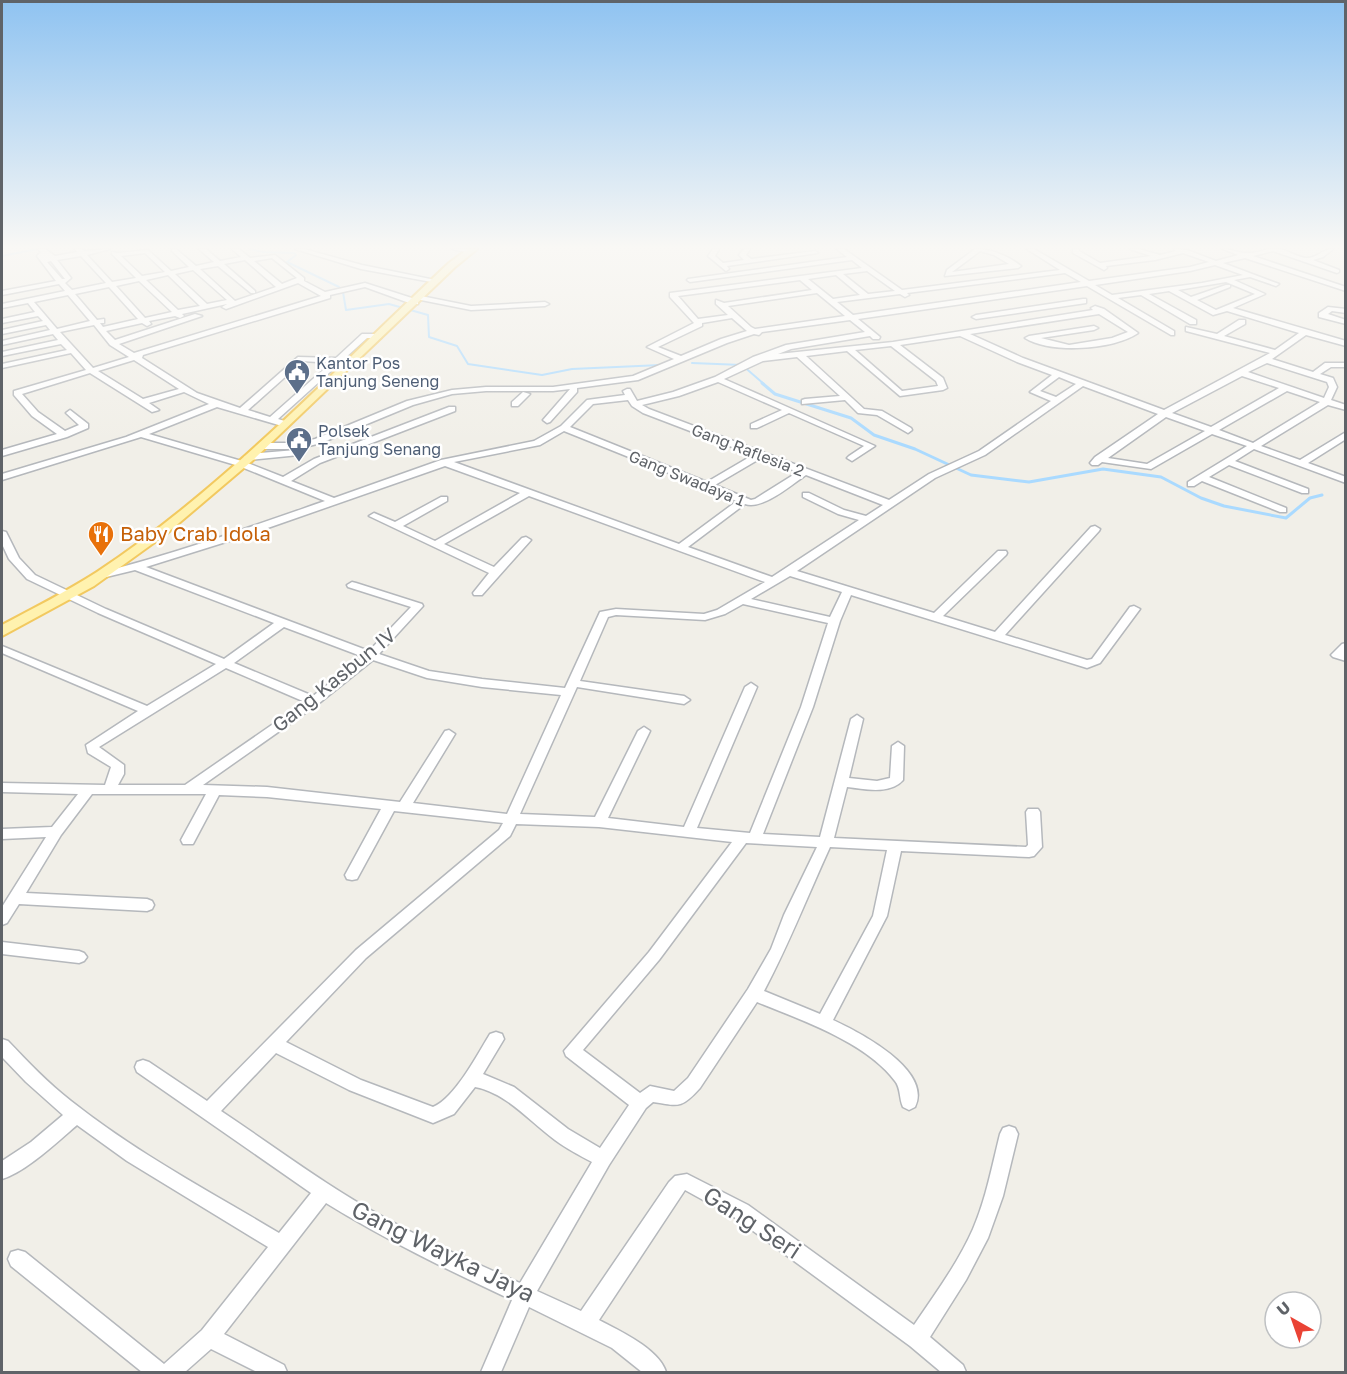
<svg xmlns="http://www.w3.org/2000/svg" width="1347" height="1374" font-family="'Golos Text',sans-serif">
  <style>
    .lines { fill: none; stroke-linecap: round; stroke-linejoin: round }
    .stream-far1 { stroke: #aadaff; stroke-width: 2 }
    .stream { stroke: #aadaff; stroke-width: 3 }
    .minor-casing { stroke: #b5b8bc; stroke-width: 3 }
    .major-casing { stroke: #f2c960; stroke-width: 4 }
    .minor { fill: #fff; fill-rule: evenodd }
    .major { fill: #fff2af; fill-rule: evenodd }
    .labels { text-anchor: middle; stroke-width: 5; stroke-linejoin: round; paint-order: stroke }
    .far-service-label { font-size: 16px; fill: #4e5e75; stroke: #fff; text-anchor: start }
    .far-street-label { font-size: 16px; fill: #5f6368; stroke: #fff }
    .food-label { font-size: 20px; fill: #c56008; stroke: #fff; text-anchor: start }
    .street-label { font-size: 20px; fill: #5f6368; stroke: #fff }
    .near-street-label { font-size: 24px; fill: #5f6368; stroke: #fff }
  </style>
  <rect width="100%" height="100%" fill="#f1efe8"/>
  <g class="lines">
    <!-- stream-far1 -->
    <g class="stream-far1">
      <path d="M250 249 263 252 294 253 296 255 287 262 339 287 343 292 346 310 389 304 428 315 429 337 457 346 468 364 542 375 572 369 661 365"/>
      <path d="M2 256 37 249"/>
      <path d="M692 363 742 365 764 384"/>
    </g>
    <!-- stream -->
    <path class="stream" d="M762 383 775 394 851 418 874 435 915 449 971 475 1029 482 1103 469 1161 477 1201 498 1224 506 1286 518 1310 498 1322 495"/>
    <!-- minor casing -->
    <g class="minor-casing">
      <g id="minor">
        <path d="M38 249H45L55 256 77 252 75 249H81L84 251 110 249 87 255 112 282 136 278 112 254V252L118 253 148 250 171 271 189 267 172 251V249H176L196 266 214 262 199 249H206L220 261 241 257 232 249H239L250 258 275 255 304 278V281L325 292 365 283 418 300V304H412L365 287 330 295V298L143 355 142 358 197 393 240 408 298 357 336 358 362 334H381V338H367L344 359 348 361 347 363H340L278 419 288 422V426H282L217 407 149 434 245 462 283 477 314 459 449 407H455V411L320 463 291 481 334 498 441 460 534 441 561 426 587 400 625 395 623 391 627 389H630L637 401 673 392 715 377 753 357 786 345 865 332 850 320 762 332 759 335 754 334 727 343 638 380 577 388V392L550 422 547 423 543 420 570 389 553 391H486L452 394 413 405 321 443 297 449H261L257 446 261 443H297L315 439 407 401 452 390 486 387H553L633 376 674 359 647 347 694 323 670 297V293L862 268 852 260 690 282 687 280 688 279 847 257 837 249H844L902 290 1060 270 1027 249H1034L1089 281 1190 267 1209 262 1183 253 1155 260 1106 266 1107 268 1104 270 1073 253V249H1079V251L1100 263 1151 256 1130 249H1139L1160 255 1176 251 1174 249 1187 250 1216 261 1238 255 1223 249C1231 249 1238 253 1246 253 1257 254 1268 247 1279 249 1288 250 1298 258 1307 258 1317 258 1323 249 1333 249L1323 257 1313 260 1339 270V272L1337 273 1273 251 1253 256 1346 287V291L1245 258 1223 263 1279 284 1276 286 1250 277 1234 280 1265 294 1233 308 1346 341V346L1306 335 1272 359 1313 372 1325 363H1346V367H1331L1320 374 1333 378 1337 387 1331 400 1346 405V410L1328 405 1261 446 1300 460 1346 432V439L1308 463 1346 477V483L1254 449 1235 461 1308 489V493H1302L1229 465 1209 477 1286 508V512H1280L1202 481 1194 486H1188V482L1247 446 1212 434 1151 469 1102 462 1098 465H1092L1090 463 1095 457 1158 414 1083 386 985 455 935 478 797 571 934 613 998 551H1006L1007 553 1006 555 943 616 995 632 1091 527 1095 526 1100 529 1099 531 1005 635 1087 660 1092 659 1130 607 1134 606 1140 609 1100 663 1087 668 851 595 840 621 813 707 763 834 820 837 851 719 857 715 863 719 849 778 877 781 890 778 892 746 898 742 904 746 903 780C890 795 864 789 847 787L834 838 1026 847 1028 845 1026 812 1028 809H1038L1040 812 1042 847 1034 856 1029 857 901 851 887 916 833 1020C859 1032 933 1070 915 1107L909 1110 903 1107C899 1099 901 1088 895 1081 866 1042 801 1020 757 1002L700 1088C681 1109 679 1106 653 1102L646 1108 609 1165 537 1291 581 1311 669 1182 675 1176 687 1174 748 1205 914 1325C935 1294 958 1263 973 1229 986 1199 992 1166 1000 1134L1003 1128 1009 1126 1015 1128 1018 1134 1003 1196 988 1238 966 1280 930 1337 963 1365 966 1372H941L910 1346 734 1217 685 1190 599 1320C620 1331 659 1349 666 1372H642L612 1348 529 1307 501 1372H481L512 1300C448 1270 386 1240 326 1203L224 1334 284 1365 287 1372H257L211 1349 185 1372H142L11 1266 8 1259 11 1252 18 1250 25 1252 164 1364 202 1330 268 1247 127 1161 77 1125C57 1142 26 1172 2 1179V1161L31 1142 63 1115 26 1082 2 1057V1039L8 1041C28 1062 48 1083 71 1101 135 1152 209 1191 279 1233L311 1193 137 1072 135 1067 137 1062 143 1060 149 1062 207 1101 356 950 499 830 503 823 394 811 357 879 352 880 347 879 345 875 381 809 267 797 219 795 193 844H183L181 840 206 794H92L61 835 26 893 147 899 152 901 154 905 152 909 147 911 19 904 7 923 2 925V907L46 837 2 839V829L52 827 78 794 2 792V783L105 785 111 767 88 753 86 745 138 711 2 653V646L147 706 216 664 98 613 27 579 9 559 2 544V531L6 532 19 558 35 575 106 609 224 659 274 623 135 570 102 578 97 575 98 573C175 554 250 527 325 501L239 466 141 437 2 480V474L126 437 209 404 184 392 149 403 159 410 152 412 90 373 22 394 38 412 65 431 79 425 66 413 70 410 88 424V428L67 437 2 456V450L57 434 32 416 14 395V391L86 370 71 353 2 368V364L67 350 61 344 2 356V352L58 340 53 334 2 345V341L50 330 46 325 2 334V330L43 321 38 316 2 323V319L35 312 28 303 2 308V304L65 291 59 284 2 295V291L56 281 37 256 41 252ZM145 253 165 272 142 276 121 256ZM81 256 106 283 72 290 65 283 71 278 57 260ZM272 258 297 278 282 284 254 261ZM245 260 276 287 235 301 200 269 218 266 251 293H255V291L224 264ZM51 261 65 279H62L47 262ZM1215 265 1243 275 1202 283 1112 295 1095 285 1190 271ZM193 270 227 300 207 304 175 274ZM867 271 895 291 868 294 843 274ZM1065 273 1081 282 853 315 837 302 900 294 905 297 909 295 907 293ZM168 275 200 306 178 310 146 280ZM836 275 860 295 833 299 808 279ZM800 280 812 290 724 303 716 300V304L728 315 698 319 678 296ZM139 281 172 312 145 318 116 286ZM1226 282 1255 294 1216 310 1197 300 1230 287V285H1226L1191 297 1178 290ZM298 283 321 296 134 353 119 344 202 316 195 314 115 340 106 331 142 323 147 326 151 324 149 321 175 316 180 318 184 316 182 314 227 304 222 307 226 309ZM1087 286 1171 335H1174V331L1118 298 1141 295 1190 324H1196V320L1149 294 1169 291 1213 315 1227 311 1299 333 1275 350 1224 336 1245 324V320H1239L1217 334 1186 327V331L1270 353 1164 410 1023 358 970 334 1099 314 1128 332 1112 338 1069 345 1041 338 1094 330 1098 328 1094 326 1029 336 1025 338C1051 354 1113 350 1138 333L1104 309 1095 306 1091 308 1093 310 893 342 778 354 791 349 870 336 873 339H879L880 337 858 319ZM109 287 138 319 103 327 100 323H104V319L97 320 75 294ZM817 293 845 316 755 329 751 327 728 306ZM68 295 90 321 57 329 34 302ZM732 318 747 331 721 339 681 356 658 347 702 326V323ZM94 325 110 345 129 357 93 368 60 332ZM960 336 1017 362 1052 375 1030 392 1051 401 979 451 929 474 889 500 649 409 642 405 679 396 718 382 782 410 751 424V428H757L789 413 864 446 849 456 847 458 852 461 875 446 724 379 763 361 797 357 840 396 805 399 802 400V404L845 400 858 413 877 415 908 433 912 430 911 428 882 411 864 409 806 356 847 351 900 396 943 390 947 388 943 378 900 345ZM891 346 936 381 938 386 902 391 855 350ZM134 360 179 389 143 399 98 371ZM303 361 331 363 270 417 248 410ZM1267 363 1327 382 1329 387 1324 398 1248 372ZM1242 376 1279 388 1211 427 1172 413ZM1059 377 1076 384 1056 397 1040 391ZM1287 391 1320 402 1253 443 1219 430ZM628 400 632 406 643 413 753 455 707 482 570 427 593 404ZM1166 417 1205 431 1147 464 1108 458ZM564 431 701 486 702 489H707L737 501 679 544 454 462 540 445ZM761 458 798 472 755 499 751 500 715 485ZM445 466 520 493 435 541 403 526 447 501V497H441L395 522 374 513 369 516 489 573 473 593 474 595H482L531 540 526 537 522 538 494 567 444 544 529 496 765 582 717 610 704 614 616 609 600 612 565 688 482 679 429 671 379 654 423 606 422 604 356 583 352 582 347 585 348 587 411 607 369 651 146 567 245 536ZM806 475 883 505 866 516 844 510 809 493H803V497L838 514 859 520 772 577 688 547 745 504C763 510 791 485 806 475ZM790 576 842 592 830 617 751 599ZM743 604 828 623 801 707 750 833 697 828 757 687 751 683 745 687 684 827 608 818 650 731 644 727 638 731 595 817 520 814 577 687 684 704 690 700 684 696 580 681 608 617 616 615 705 620 725 614ZM284 627 353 653 363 657 313 696 234 663ZM373 660 427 678 482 687 561 695 507 814 413 803 455 734 449 730 445 731 400 802 267 787 203 785 318 704ZM226 668 305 702 185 785H118L124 774V765L99 747ZM516 824 599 827 732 842 649 952 564 1051 566 1056 629 1105 600 1148 568 1129 514 1087 483 1074 504 1039 502 1034 496 1032 490 1034C477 1055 455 1098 433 1107L361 1080 286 1042 366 958 510 836ZM746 843 817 847 784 915 771 949 748 989 688 1078 674 1091 650 1086 640 1093 583 1050 659 960ZM830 847 887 850 873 916 820 1014 764 991C789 944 808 895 830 847ZM276 1053 349 1090 433 1123 454 1114 475 1087C507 1093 530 1122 555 1140 567 1149 579 1155 592 1162L520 1283C475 1263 430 1243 387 1219 329 1188 275 1147 221 1111Z"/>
        <path d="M295 249H304L362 265 440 281 437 283 361 269Z"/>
        <path d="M452 249H467L473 251 470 253Z"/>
        <path d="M713 249H719L715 256 723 263 744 260 739 255 744 249H750L746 255 751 259 815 251 818 253 727 266 729 269 726 271 708 256Z"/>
        <path d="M975 249C992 249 1008 256 1021 266L1018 268 945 276 947 270ZM980 251 994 255 1009 264 952 272Z"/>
        <path d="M416 295 471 306 545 302 549 304 545 306 471 310 416 299Z"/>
        <path d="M1083 299H1086V303L976 319 972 317 976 315Z"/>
        <path d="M1328 307 1346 309V313L1332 311 1328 314 1346 320V324L1319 317V313Z"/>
        <path d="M523 392 530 394 518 406H512V402Z"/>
        <path d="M296 450 299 451V455L249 460 244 457 249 454Z"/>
        <path d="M1346 643V661L1333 657 1331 655 1342 644Z"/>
        <path d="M2 942 79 951 84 953 87 957 84 961 79 963 2 954Z"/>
      </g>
    </g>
    <!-- major casing -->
    <g class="major-casing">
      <path id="major" d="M468 249H477L455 267 252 461 166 534 94 586 2 636V625C34 608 66 592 97 572 227 486 335 369 449 263Z"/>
    </g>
    <!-- minor -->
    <use href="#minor" class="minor"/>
    <!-- major -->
    <use href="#major" class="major"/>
  </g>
  <!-- sky -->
  <linearGradient id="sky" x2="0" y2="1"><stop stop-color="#8fc3f1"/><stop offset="0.56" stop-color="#f9f8f5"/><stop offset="1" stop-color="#f9f8f5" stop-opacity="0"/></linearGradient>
  <rect width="1347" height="441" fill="url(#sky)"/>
  <!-- icons -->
  <defs>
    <g id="civic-pin" transform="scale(1.35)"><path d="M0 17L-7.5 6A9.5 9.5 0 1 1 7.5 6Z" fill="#5c6f8a" stroke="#fff"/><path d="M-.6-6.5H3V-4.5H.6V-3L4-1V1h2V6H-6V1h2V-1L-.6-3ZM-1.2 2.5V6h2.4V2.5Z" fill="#fff"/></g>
    <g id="restaurant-pin" transform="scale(1.35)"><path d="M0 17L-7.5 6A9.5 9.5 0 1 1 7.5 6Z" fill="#e8710a" stroke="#fff"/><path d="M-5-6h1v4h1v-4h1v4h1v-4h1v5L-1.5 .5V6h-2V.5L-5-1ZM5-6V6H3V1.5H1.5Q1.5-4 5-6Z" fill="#fff"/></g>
  </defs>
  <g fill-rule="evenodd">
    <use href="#civic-pin" x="297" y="372"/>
    <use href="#civic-pin" x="299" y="440"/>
    <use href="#restaurant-pin" x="101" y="534"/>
  </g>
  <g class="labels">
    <!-- far-service labels -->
    <g class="far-service-label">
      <text x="316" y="369">Kantor Pos<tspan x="316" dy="18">Tanjung Seneng</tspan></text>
      <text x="318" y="437">Polsek<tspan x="318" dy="18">Tanjung Senang</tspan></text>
    </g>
    <!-- far-street labels -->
    <g class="far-street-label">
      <text transform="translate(748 450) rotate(21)" y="6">Gang Raflesia 2</text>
      <text transform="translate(687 478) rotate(22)" y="6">Gang Swadaya 1</text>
    </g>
    <!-- food labels -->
    <g class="food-label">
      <text x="120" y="541">Baby Crab Idola</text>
    </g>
    <!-- street labels -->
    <g class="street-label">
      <text transform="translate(334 680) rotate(-39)" y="7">Gang Kasbun IV</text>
    </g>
    <!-- near-street labels -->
    <g class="near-street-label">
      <text transform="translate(752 1223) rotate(33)" y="8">Gang Seri</text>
      <text transform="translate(443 1252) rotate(26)" y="8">Gang Wayka Jaya</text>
    </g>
  </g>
  <!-- border -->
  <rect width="1347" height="1374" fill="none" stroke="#5f6368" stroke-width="6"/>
  <!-- north arrow -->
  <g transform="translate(1293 1320) rotate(320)"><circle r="28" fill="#ffffff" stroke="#bfc1c3" stroke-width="1.5"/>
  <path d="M0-4.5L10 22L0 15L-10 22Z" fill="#ea4335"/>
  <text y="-9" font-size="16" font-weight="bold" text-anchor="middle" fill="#5f6368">U</text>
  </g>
</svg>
